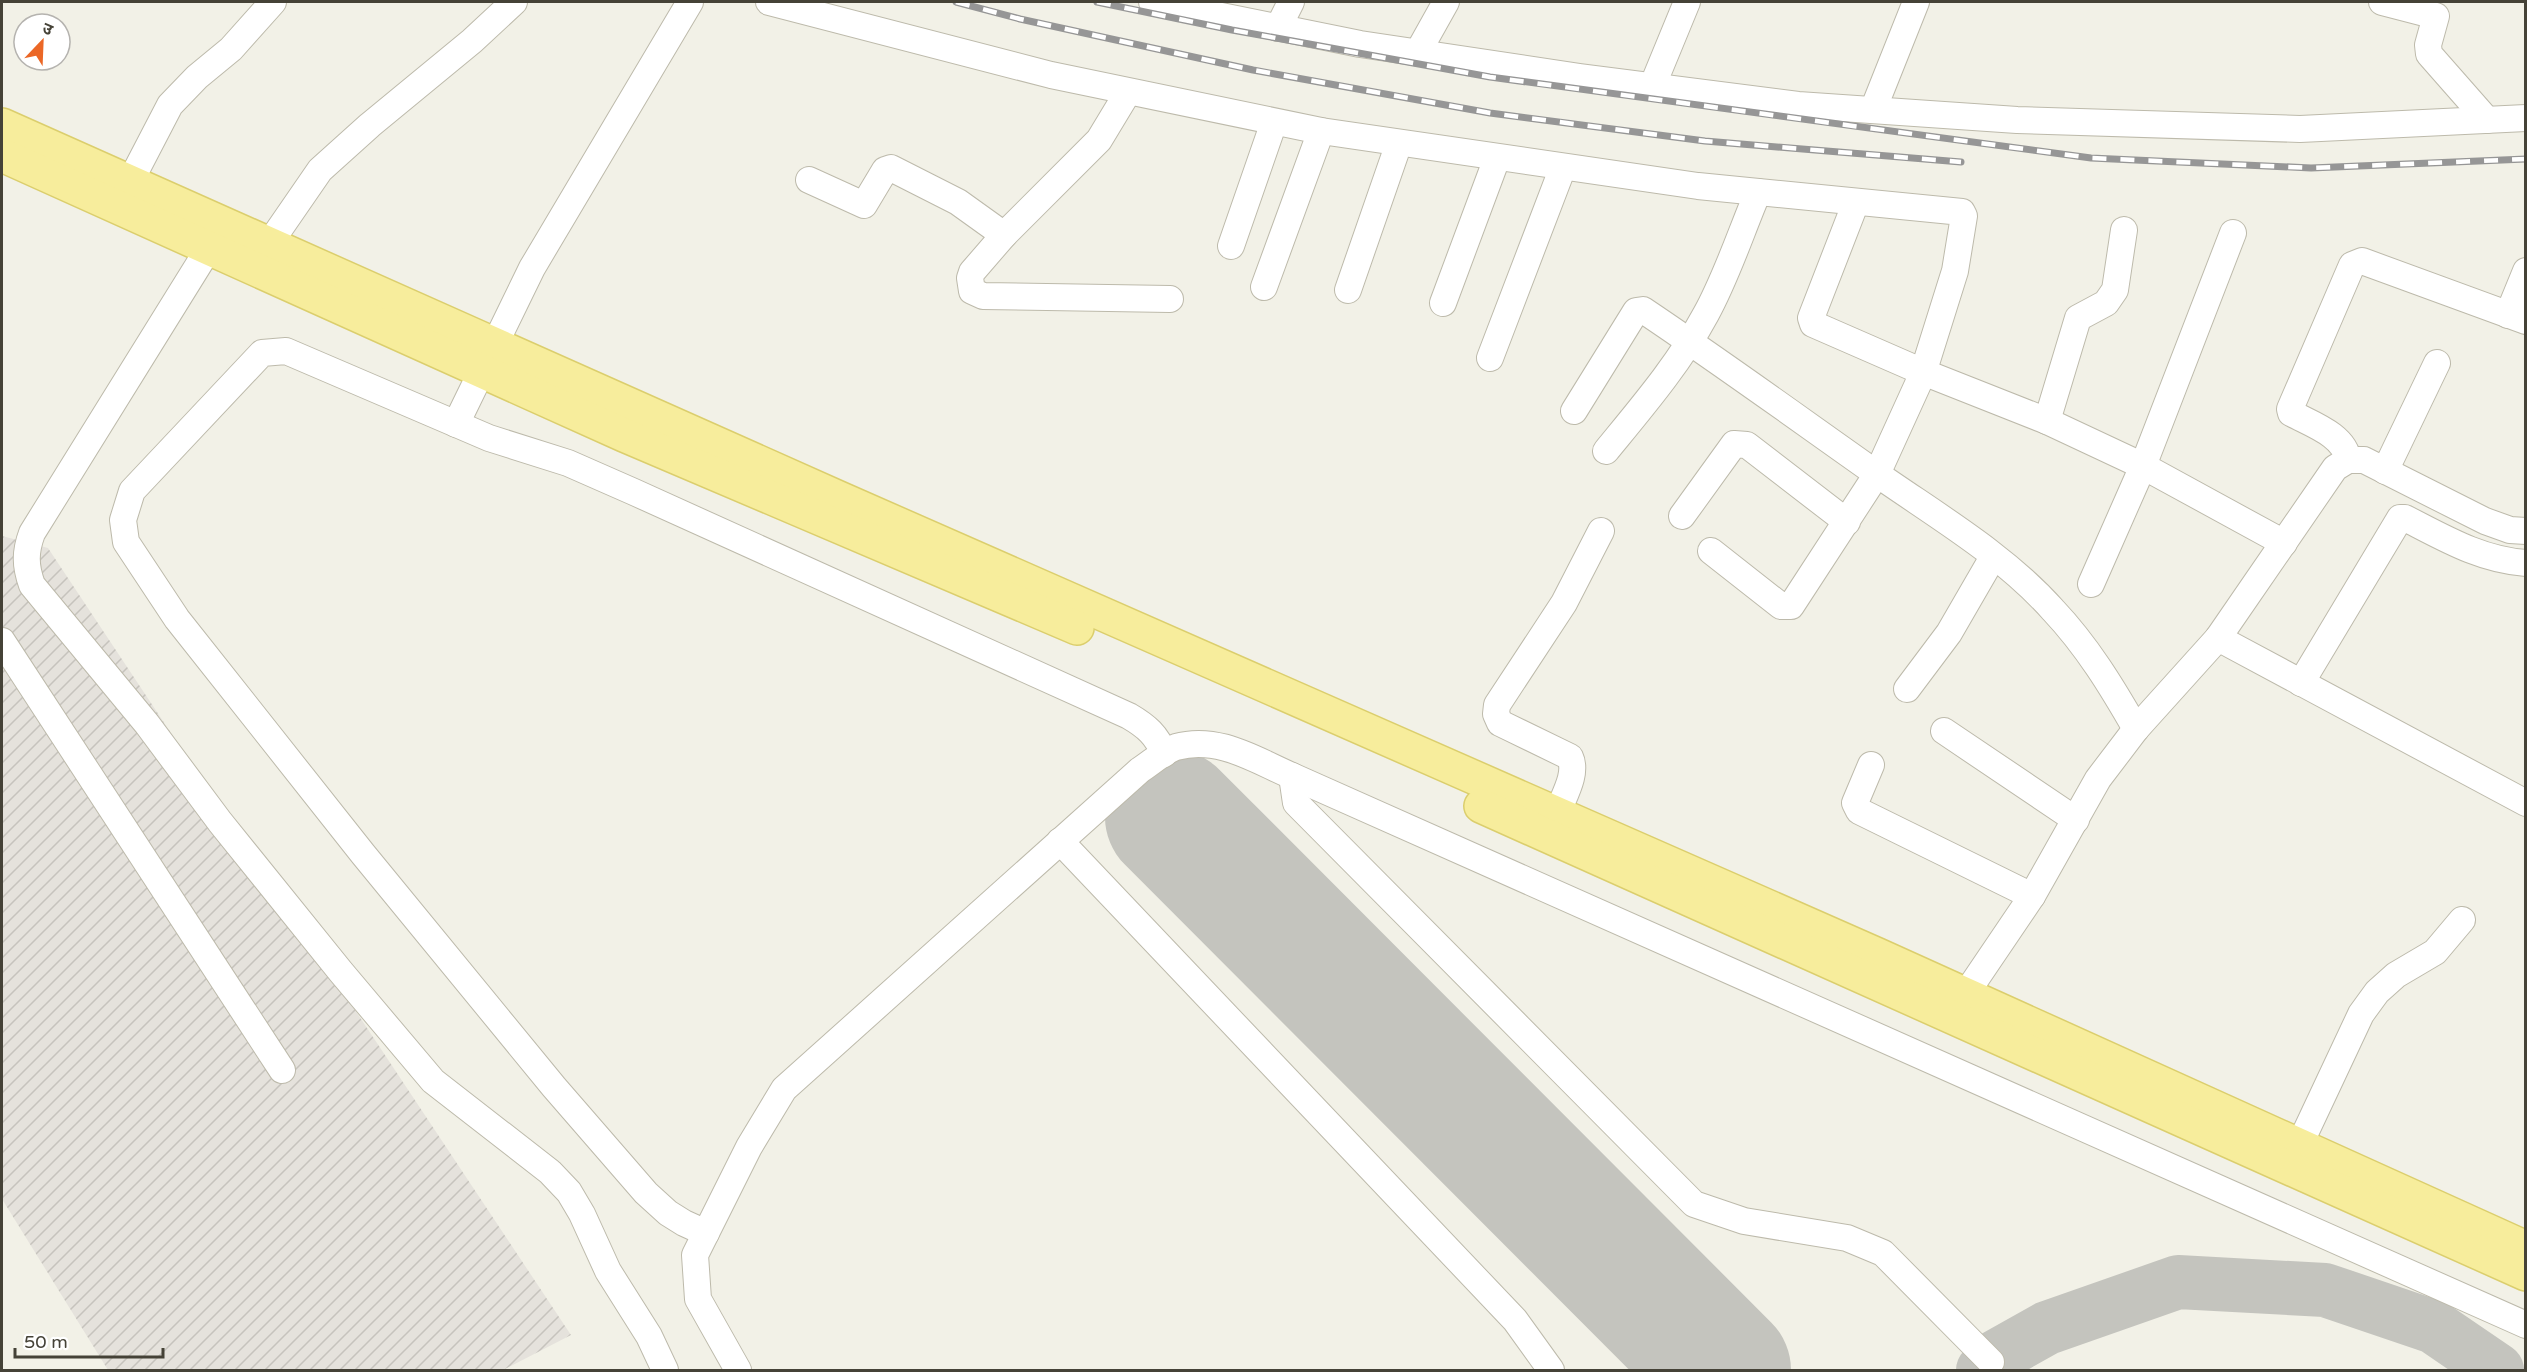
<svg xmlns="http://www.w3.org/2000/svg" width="2527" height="1372" font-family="'Varela Round','Noto Sans Devanagari',sans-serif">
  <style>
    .industrial { fill: url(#industrial-furrows) }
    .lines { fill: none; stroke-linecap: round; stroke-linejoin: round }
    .taxiway { stroke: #c4c4be; stroke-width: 54 }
    .runway { stroke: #c4c4be; stroke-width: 134 }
    .minor-casing { stroke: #bdbaab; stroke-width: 28 }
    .major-casing { stroke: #dbce6d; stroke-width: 36 }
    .minor { stroke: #fff; stroke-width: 26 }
    .major { stroke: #f7ed9c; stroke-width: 33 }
    .rail-casing { stroke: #969696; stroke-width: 7 }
    .rail { stroke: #fff; stroke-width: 4.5; stroke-dasharray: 14; stroke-linecap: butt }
  </style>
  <defs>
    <pattern id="industrial-furrows" width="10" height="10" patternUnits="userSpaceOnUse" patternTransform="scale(1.5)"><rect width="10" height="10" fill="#e5e2dc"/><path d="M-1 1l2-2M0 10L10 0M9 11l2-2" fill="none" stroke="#c6c3bd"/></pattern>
  </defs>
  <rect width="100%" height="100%" fill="#f2f1e7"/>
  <!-- industrial -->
  <path class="industrial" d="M2 536 48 548 571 1335 503 1370H108L2 1199Z"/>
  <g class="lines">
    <!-- taxiway -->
    <path class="taxiway" d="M1983 1370 1997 1356 2047 1328 2178 1282 2325 1290 2434 1327 2497 1370"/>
    <!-- runway -->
    <path class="runway" d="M1172 817 1724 1370"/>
    <!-- minor casing -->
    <g class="minor-casing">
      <g id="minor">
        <path d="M769 2 1051 75 1321 131 1698 186 1962 212 1964 216 1955 271 1923 373 1877 474 1791 606H1781L1711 551"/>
        <path d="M1152 2 1360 44 1580 77 1798 105 2017 120 2300 129 2526 118"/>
        <path d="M2382 2 2436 16 2428 45 2429 54 2487 120"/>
        <path d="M1278 28 1291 2"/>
        <path d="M1418 52 1446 2"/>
        <path d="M1652 87 1687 2"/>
        <path d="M1128 92 1099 140 1004 235 972 272 970 278 972 291 983 296 1170 299"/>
        <path d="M1873 110 1916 2"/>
        <path d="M809 180 864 205 885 170 891 168 958 202 1004 235"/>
        <path d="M130 182 170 105 197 77 231 49 273 2"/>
        <path d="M1856 202 1811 318 1813 324 1923 372 2047 421 2143 466 2284 543"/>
        <path d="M269 244 320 170 370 125 472 41 514 2"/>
        <path d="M1231 246 1274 122"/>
        <path d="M209 248 32 533C25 552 25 565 32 585L147 724 220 822 341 972 433 1081 550 1172 569 1192 582 1214 608 1271 649 1336 665 1370"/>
        <path d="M1264 287 1321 131"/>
        <path d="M1348 290 1399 143"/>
        <path d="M1443 303 1497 158"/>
        <path d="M2508 315 2526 271"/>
        <path d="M1490 358 1563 167"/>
        <path d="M1574 411 1636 311 1643 310C1722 363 1799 419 1877 474 1937 516 2004 555 2053 610 2087 646 2112 687 2136 729"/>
        <path d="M2047 421 2078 318 2106 303 2115 290 2124 230"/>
        <path d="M456 424 532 268 690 2"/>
        <path d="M1606 451C1642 407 1679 364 1706 314 1727 276 1741 232 1758 192"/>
        <path d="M2348 460C2345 435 2311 424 2291 413L2290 409 2352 265 2362 261 2526 321"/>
        <path d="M2385 471 2437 363"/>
        <path d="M1682 516 1734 444 1747 445 1847 522"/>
        <path d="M2091 584 2143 466 2233 233"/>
        <path d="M2218 638 2526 803"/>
        <path d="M2 641 282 1070"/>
        <path d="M2301 683 2400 518H2405C2444 538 2481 560 2526 563"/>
        <path d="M1907 689 1949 633 1993 557"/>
        <path d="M1944 731 2076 820"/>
        <path d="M1871 765 1855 803 1859 811 2032 896"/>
        <path d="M1292 776 1296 803 1694 1204 1744 1221 1847 1238 1883 1253 1991 1362"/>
        <path d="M1557 814C1563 797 1578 774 1570 757L1500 723 1496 714 1497 705 1564 603 1601 531"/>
        <path d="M1060 841 1515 1320 1551 1370"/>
        <path d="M1953 1005 1965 995 2032 896 2098 779 2136 729 2218 638 2335 468 2348 460H2364L2485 521 2510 530 2526 531"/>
        <path d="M2299 1146 2361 1014 2377 992 2396 975 2435 952 2462 920"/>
        <path d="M706 1233 684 1223 668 1213 646 1193 554 1087 363 854 177 619 126 542 123 520 132 491 262 353 286 351 489 438 568 463 634 492 1129 716C1146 726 1157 735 1164 754"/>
        <path d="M738 1370 698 1299 695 1255 749 1147 784 1089 1140 770C1151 763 1164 751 1176 747 1218 735 1255 760 1292 776L2526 1325"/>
      </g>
    </g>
    <!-- major casing -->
    <g class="major-casing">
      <g id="major">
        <path d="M2 125 839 498 1878 955 2526 1248"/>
        <path d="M2 155 624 435 1077 628"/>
        <path d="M1481 806 2526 1274"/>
      </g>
    </g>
    <!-- minor -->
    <use href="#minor" class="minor"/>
    <!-- major -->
    <use href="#major" class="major"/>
    <!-- rail casing -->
    <g class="rail-casing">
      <g id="rail">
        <path d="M956 2 1020 19 1253 70 1490 113 1705 141 1961 162"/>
        <path d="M1097 2 1232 30 1490 77 2091 158 2311 168 2526 159"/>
      </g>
    </g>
    <!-- rail -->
    <use href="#rail" class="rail"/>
  </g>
  <!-- border -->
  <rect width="2527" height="1372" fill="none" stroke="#454237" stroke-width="6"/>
  <!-- north arrow -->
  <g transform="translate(42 42) rotate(23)"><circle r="28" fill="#ffffff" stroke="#b5b3af" stroke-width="1.5"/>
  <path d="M0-4.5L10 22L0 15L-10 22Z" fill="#eb6726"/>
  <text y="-9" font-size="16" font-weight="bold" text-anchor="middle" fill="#454237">उ</text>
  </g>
  <!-- scale -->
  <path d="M15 1348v9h148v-9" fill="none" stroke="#454237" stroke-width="3"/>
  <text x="24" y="1348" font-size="18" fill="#454237" stroke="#ffffff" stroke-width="4.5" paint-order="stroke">50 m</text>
</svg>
